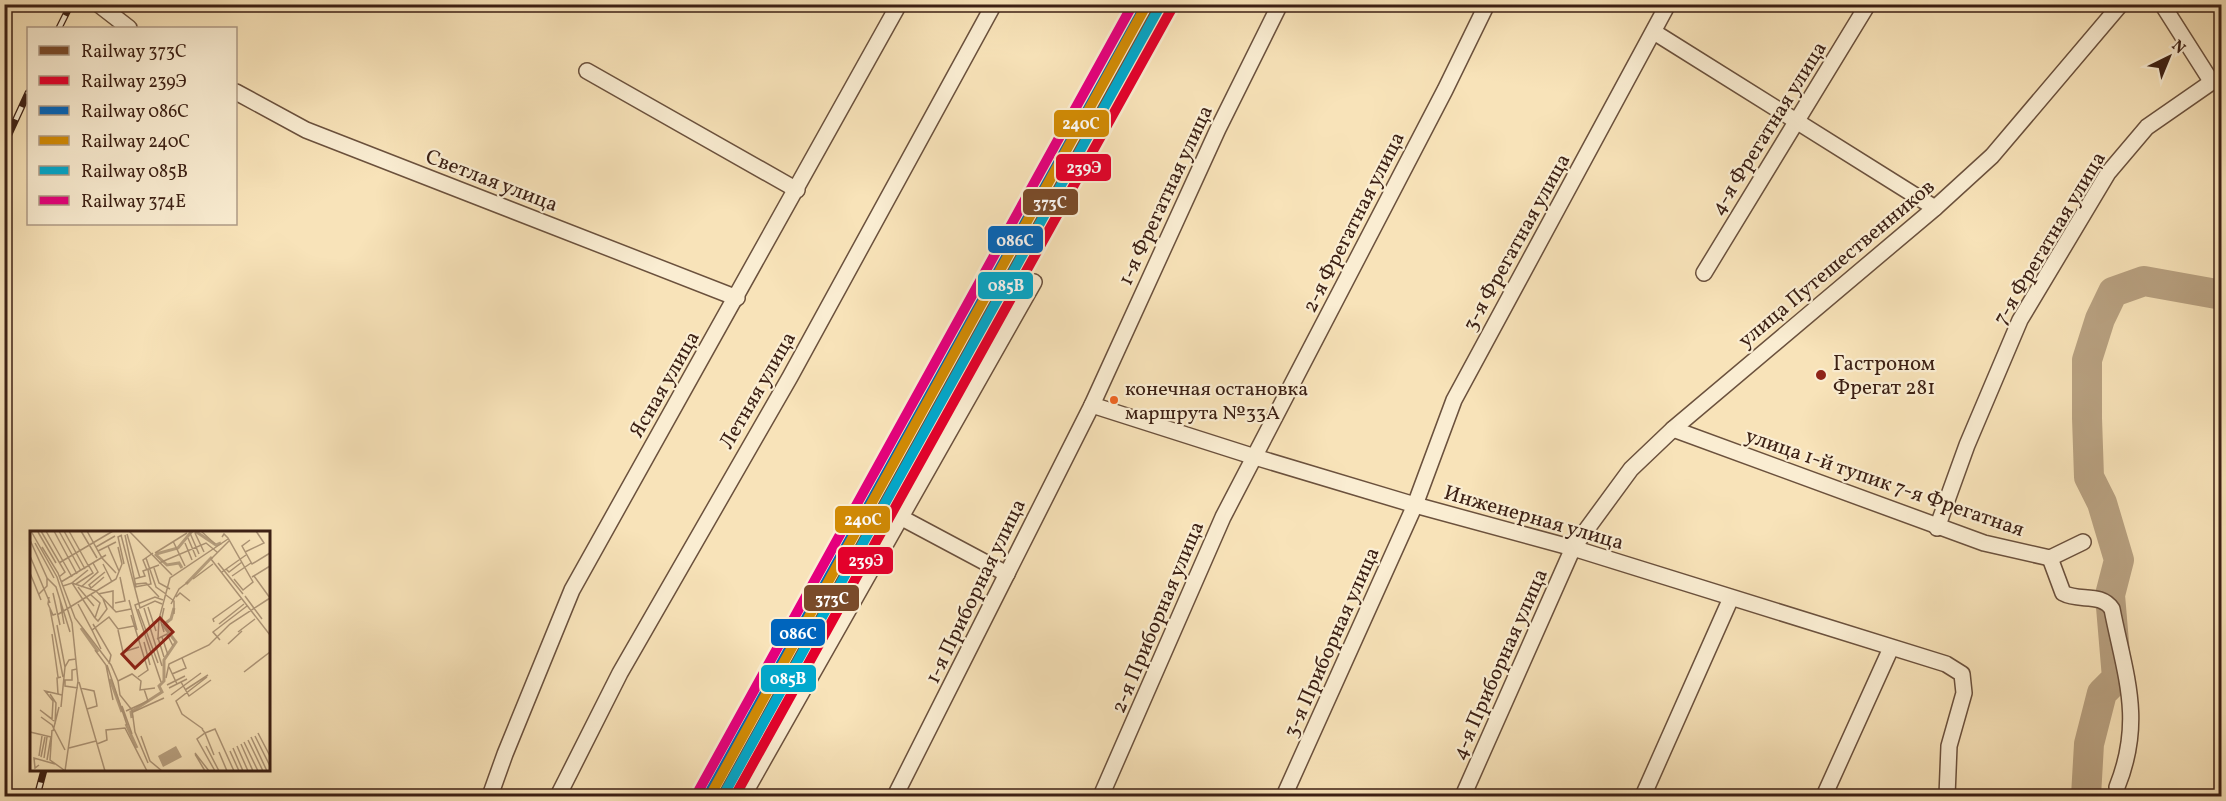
<svg xmlns="http://www.w3.org/2000/svg" width="2226" height="801" font-family="Vollkorn,serif">
  <style>
    .lines { fill: none; stroke-linecap: round; stroke-linejoin: round }
    .river { stroke: #b8a181; stroke-width: 30 }
    .minor-casing { stroke: #6b513d; stroke-width: 18 }
    .minor { stroke: #faedd2; stroke-width: 15 }
    .rail-casing { stroke: #3c2014; stroke-width: 7 }
    .rail { stroke: #faedd2; stroke-width: 4.5; stroke-dasharray: 14; stroke-linecap: butt }
    .rail-1-casing { stroke: #faedd2; stroke-width: 15 }
    .rail-2-casing { stroke: #faedd2; stroke-width: 15 }
    .rail-3-casing { stroke: #faedd2; stroke-width: 15 }
    .rail-4-casing { stroke: #faedd2; stroke-width: 15 }
    .rail-5-casing { stroke: #faedd2; stroke-width: 15 }
    .rail-6-casing { stroke: #faedd2; stroke-width: 15 }
    .rail-1 { stroke: #7a4b2a; stroke-width: 10 }
    .rail-2 { stroke: #e4002b; stroke-width: 10 }
    .rail-3 { stroke: #0065bd; stroke-width: 10 }
    .rail-4 { stroke: #d28b04; stroke-width: 10 }
    .rail-5 { stroke: #00a9ce; stroke-width: 10 }
    .rail-6 { stroke: #e5007d; stroke-width: 10 }
    .poi-dot { fill: #8f2418; stroke: #faedd2; stroke-width: 2 }
    .bus-dot { fill: #f26522; stroke: #faedd2; stroke-width: 2 }
    .labels { text-anchor: middle; stroke-width: 4.5; stroke-linejoin: round; paint-order: stroke }
    .bus-label { font-size: 20px; fill: #3c2014; stroke: #faedd2; text-anchor: start }
    .street-label { font-size: 21px; fill: #3c2014; stroke: #faedd2 }
    .poi-label { font-size: 21px; fill: #3c2014; stroke: #faedd2; text-anchor: start }
    .inset-river { fill: none; stroke: #b8a181; stroke-width: 3 }
    .inset-road { fill: none; stroke: #ad9577; stroke-width: 1.5 }
    .view { fill: #8f2418; fill-opacity: 0.15; stroke: #8f2418; stroke-width: 3 }
    .inset-edge { fill: none; stroke: #3c2014; stroke-width: 3 }
    .line-badge { stroke: #faedd2; stroke-width: 2 }
    .badge-label { font-size: 16px; text-anchor: middle; font-weight: bold; fill: #fff }
  </style>
  <rect width="100%" height="100%" fill="#f8e3b9"/>
  <filter id="stains"><feTurbulence type="fractalNoise" baseFrequency=".00333" numOctaves="4"/><feColorMatrix values="0 0 0 0 .2 0 0 0 0 .09 0 0 0 0 .02 0 0 0 .5 -.17"/></filter>
  <radialGradient id="worn" r=".72"><stop offset=".6" stop-color="#630" stop-opacity="0"/><stop offset="1" stop-color="#630" stop-opacity=".3"/></radialGradient>
  <g class="lines">
    <!-- river -->
    <path class="river" d="M2086 796 2089 744 2102 693 2117 678 2110 595 2119 560 2102 503 2089 477 2087 418V360L2100 319 2113 292 2144 281 2222 295"/>
    <!-- minor casing -->
    <g class="minor-casing">
      <g id="minor">
        <path d="M98 4 129 28"/>
        <path d="M2162 4 2211 81"/>
        <path d="M1654 32 1935 208"/>
        <path d="M587 71 797 190"/>
        <path d="M236 92 306 130 737 298"/>
        <path d="M1704 273 1868 4"/>
        <path d="M1092 405 1255 457 1415 505 1573 548 1946 664 1962 674 1964 693 1949 746 1947 796"/>
        <path d="M1673 429 1984 543 2050 558 2083 542"/>
        <path d="M902 518 1007 574"/>
        <path d="M1937 528 1967 445 2020 320 2108 173 2147 127 2222 75"/>
        <path d="M2050 558 2063 593C2079 602 2101 592 2112 609 2125 675 2144 720 2117 787"/>
        <path d="M490 796 505 754 572 590 899 4"/>
        <path d="M558 796 620 673 790 377 994 4"/>
        <path d="M743 796 1034 282"/>
        <path d="M895 796 1092 405 1218 129 1280 4"/>
        <path d="M1101 796 1223 517 1445 90 1487 4"/>
        <path d="M1284 796 1415 505 1454 400 1668 4"/>
        <path d="M1463 796 1573 548 1631 469 1673 429 1935 208 1992 156 2121 4"/>
        <path d="M1643 796 1731 598"/>
        <path d="M1824 796 1891 648"/>
      </g>
    </g>
    <!-- minor -->
    <use href="#minor" class="minor"/>
    <!-- rail casing -->
    <g class="rail-casing">
      <g id="rail">
        <path d="M59 28 71 4"/>
        <path d="M4 145 28 93"/>
        <path d="M37 796 44 770"/>
      </g>
    </g>
    <!-- rail -->
    <use href="#rail" class="rail"/>
    <!-- rail-1 casing -->
    <g class="rail-1-casing">
      <path id="rail-1" d="M722 796 1160 4"/>
    </g>
    <!-- rail-2 casing -->
    <g class="rail-2-casing">
      <path id="rail-2" d="M735 796 1171 10"/>
    </g>
    <!-- rail-3 casing -->
    <g class="rail-3-casing">
      <path id="rail-3" d="M711 790 1146 4"/>
    </g>
    <!-- rail-4 casing -->
    <g class="rail-4-casing">
      <path id="rail-4" d="M710 796 1147 4"/>
    </g>
    <!-- rail-5 casing -->
    <g class="rail-5-casing">
      <path id="rail-5" d="M723 796 1158 10"/>
    </g>
    <!-- rail-6 casing -->
    <g class="rail-6-casing">
      <path id="rail-6" d="M699 790 1133 4"/>
    </g>
    <!-- rail-1 -->
    <use href="#rail-1" class="rail-1"/>
    <!-- rail-2 -->
    <use href="#rail-2" class="rail-2"/>
    <!-- rail-3 -->
    <use href="#rail-3" class="rail-3"/>
    <!-- rail-4 -->
    <use href="#rail-4" class="rail-4"/>
    <!-- rail-5 -->
    <use href="#rail-5" class="rail-5"/>
    <!-- rail-6 -->
    <use href="#rail-6" class="rail-6"/>
  </g>
  <!-- markers -->
  <circle class="poi-dot" cx="1821" cy="375" r="6"/>
  <circle class="bus-dot" cx="1114" cy="400" r="5"/>
  <g class="labels">
    <!-- bus labels -->
    <g class="bus-label">
      <text x="1125" y="395">конечная остановка<tspan x="1125" dy="24">маршрута №33А</tspan></text>
    </g>
    <!-- street labels -->
    <g class="street-label">
      <text transform="translate(1768 128) rotate(-58)" y="7">4-я Фрегатная улица</text>
      <text transform="translate(492 180) rotate(21)" y="7">Светлая улица</text>
      <text transform="translate(1165 195) rotate(-65)" y="7">1-я Фрегатная улица</text>
      <text transform="translate(1353 222) rotate(-63)" y="7">2-я Фрегатная улица</text>
      <text transform="translate(2049 238) rotate(-59)" y="7">7-я Фрегатная улица</text>
      <text transform="translate(1516 242) rotate(-61)" y="7">3-я Фрегатная улица</text>
      <text transform="translate(1836 263) rotate(-40)" y="7">улица Путешественников</text>
      <text transform="translate(664 384) rotate(-60)" y="7">Ясная улица</text>
      <text transform="translate(757 390) rotate(-60)" y="7">Летняя улица</text>
      <text transform="translate(1885 482) rotate(19)" y="7">улица 1-й тупик 7-я Фрегатная</text>
      <text transform="translate(1534 517) rotate(16)" y="7">Инженерная улица</text>
      <text transform="translate(975 591) rotate(-64)" y="7">1-я Приборная улица</text>
      <text transform="translate(1157 617) rotate(-67)" y="7">2-я Приборная улица</text>
      <text transform="translate(1331 642) rotate(-66)" y="7">3-я Приборная улица</text>
      <text transform="translate(1499 664) rotate(-66)" y="7">4-я Приборная улица</text>
    </g>
    <!-- poi labels -->
    <g class="poi-label">
      <text x="1833" y="370">Гастроном<tspan x="1833" dy="24">Фрегат 281</tspan></text>
    </g>
  </g>
  <!-- overview -->
  <g transform="translate(30 531)">
    <rect width="240" height="240" fill="#f8e3b9"/>
    <path d="M146 215 152 226 133 236 128 225Z" fill="#b8a181"/>
    <path class="inset-river" d="M165 0 186 14 191 12M125 23 137 34 149 32 152 37M126 23 148 17 162 0M156 53 182 26M51 97 68 121M80 148 92 181M102 187 101 181 132 161 129 155 134 150V129L146 111 133 94 141 88 144 77M96 193 107 217"/>
    <path class="inset-road" d="M1 0 27 46 42 92 48 150 35 240M11 0 35 41 29 46M16 0 42 46M24 0 47 43M29 0 51 40M34 0 55 38M39 0 59 36M51 0 67 27M57 0 72 27 86 42M99 0 142 44M171 0 185 13M8 1 26 32M160 2 169 23M165 2 174 21M97 3 110 47M91 4 110 77 125 70 132 73M92 4 88 6 94 33M95 4 106 56M192 6 194 3 198 7 223 51 213 59 204 48M158 7 166 26M0 9 17 47V55L9 63M220 9 212 15 222 33 240 22M143 10 155 35M199 10 181 28 240 104M5 12 24 47M155 12 162 29M78 15 89 40M12 16 28 42 45 87 81 134 88 150 102 143 111 150 110 159 125 157M66 16 85 5M68 20 86 11M215 21 234 12 226 0M125 22 157 2M0 25 20 72M116 27 126 56 136 63M29 32 83 0M129 32 176 12 187 21M188 32 213 63M73 33 82 51M124 37 129 52 140 58M196 38 199 41 212 31M58 39 42 52 65 87M117 39 113 29 123 22M192 41 216 24M0 42 11 69M202 45 221 32M224 45 240 67M222 46 240 35M17 47 26 56 40 101M104 48 115 45 113 40 129 34M163 48 183 33M31 51 76 24M46 53 63 42 59 35M106 53 116 52 129 66M33 55 42 52 66 60M48 56 64 75M51 56 68 41 63 32M105 56 121 53 118 39M61 57 59 54 75 41M60 58 74 46M66 60 86 81 101 78M23 62 30 94M68 63 83 60V78M61 64 70 72 65 87M136 64 144 70V83M215 65 232 88M19 66 18 73 23 84 26 83M146 66 150 62 160 70M30 69 34 93M99 69 107 99M85 72 95 70 90 46M48 73 62 99 79 86 88 98 104 95M141 73 149 58 158 51M118 76 126 100M114 77 132 135M20 78 33 146M108 78 128 132M27 84 86 48 92 33 88 16M101 84 118 139 108 146M65 87 68 90 77 78 73 68M184 91 183 88 211 68M63 93 81 124 79 133M189 93 214 73M27 94 35 136M62 99 71 118M88 99 93 121 109 116M134 101 131 91 134 77M208 101 225 88M22 103 28 146M132 106 138 124M127 108 137 103 143 115M190 109 183 101 217 75M114 111 120 134M198 113 212 100M65 119 76 134 83 169M134 126 128 107 129 88 140 47 198 8M77 134 97 194M139 136 147 153M47 138 42 139V149H35V155L48 157M214 141 240 121M142 143 156 137 152 127M136 147 139 133 179 114 200 93 240 67M88 150 90 164 102 179 105 201 118 232M49 151 75 240M131 151 105 74 125 66 133 69M151 151 159 165 181 149M137 154 155 145M50 157 64 160 66 169 67 175 57 178M139 157 157 148M155 159 178 144M20 163 26 172 25 193M28 163 27 147 31 146M141 164 171 142M92 175 102 203M31 176 35 136 39 129 46 128M96 180 118 170 114 158M103 181 134 167M11 186 22 194 35 219M24 190 10 179 22 188 23 170 15 160 32 164M172 198 175 202 185 198 204 240M173 198 152 183 146 170 177 146M22 199 20 229 34 239M23 200 29 176M0 201 21 206M228 202 240 225M111 205 120 230 132 240M225 205 240 235M221 206 237 240M218 209 233 240M214 211 228 240M67 213 77 209 76 199 95 197 117 240M211 213 223 240M176 215 189 240M207 215 218 240M39 217 66 210M203 217 213 240M200 220 209 240M189 221 197 240M165 222 179 240M165 223 175 240M184 224 175 202 167 208 185 240M9 225 12 205M11 226 15 206M14 227 17 206M17 229 21 206M9 234 5 237 4 227 25 233"/>
    <path class="view" d="M130 87 143 101 105 137 92 123Z"/>
    <rect width="240" height="240" class="inset-edge"/>
  </g>
  <g class="line-badge">
    <rect x="1053" y="109" width="57" height="29" rx="6" fill="#d28b04"/>
    <rect x="1055" y="153" width="57" height="29" rx="6" fill="#e4002b"/>
    <rect x="1022" y="188" width="57" height="28" rx="6" fill="#7a4b2a"/>
    <rect x="987" y="225" width="57" height="29" rx="6" fill="#0065bd"/>
    <rect x="977" y="271" width="57" height="29" rx="6" fill="#00a9ce"/>
    <rect x="834" y="505" width="57" height="29" rx="6" fill="#d28b04"/>
    <rect x="837" y="546" width="57" height="29" rx="6" fill="#e4002b"/>
    <rect x="803" y="584" width="57" height="28" rx="6" fill="#7a4b2a"/>
    <rect x="770" y="618" width="56" height="29" rx="6" fill="#0065bd"/>
    <rect x="760" y="664" width="57" height="29" rx="6" fill="#00a9ce"/>
  </g>
  <g class="badge-label">
    <text x="1081" y="129">240С</text>
    <text x="1084" y="173">239Э</text>
    <text x="1050" y="208">373C</text>
    <text x="1015" y="246">086С</text>
    <text x="1006" y="291">085В</text>
    <text x="863" y="525">240С</text>
    <text x="866" y="566">239Э</text>
    <text x="832" y="604">373C</text>
    <text x="798" y="639">086С</text>
    <text x="788" y="684">085В</text>
  </g>
  <!-- margin -->
  <rect width="2226" height="801" fill="none" stroke="#f8e3b9" stroke-width="24"/>
  <rect x="6" y="6" width="2214" height="789" fill="none" stroke="#3c2014" stroke-width="3"/>
  <rect x="12" y="12" width="2202" height="777" fill="none" stroke="#3c2014" stroke-width="1.5"/>
  <!-- legend -->
  <rect x="27" y="27" width="210" height="198" fill="#faedd2" stroke="#ae9b86" stroke-width="1.5"/>
  <rect x="39" y="46" width="30" height="9" fill="#7a4b2a" stroke="#ae9b86" stroke-width="1.5"/>
  <text x="81" y="57" font-size="18" fill="#3c2014">Railway 373C</text>
  <rect x="39" y="76" width="30" height="9" fill="#e4002b" stroke="#ae9b86" stroke-width="1.5"/>
  <text x="81" y="87" font-size="18" fill="#3c2014">Railway 239Э</text>
  <rect x="39" y="106" width="30" height="9" fill="#0065bd" stroke="#ae9b86" stroke-width="1.5"/>
  <text x="81" y="117" font-size="18" fill="#3c2014">Railway 086С</text>
  <rect x="39" y="136" width="30" height="9" fill="#d28b04" stroke="#ae9b86" stroke-width="1.5"/>
  <text x="81" y="147" font-size="18" fill="#3c2014">Railway 240С</text>
  <rect x="39" y="166" width="30" height="9" fill="#00a9ce" stroke="#ae9b86" stroke-width="1.5"/>
  <text x="81" y="177" font-size="18" fill="#3c2014">Railway 085В</text>
  <rect x="39" y="196" width="30" height="9" fill="#e5007d" stroke="#ae9b86" stroke-width="1.5"/>
  <text x="81" y="207" font-size="18" fill="#3c2014">Railway 374Е</text>
  <!-- north arrow -->
  <g transform="translate(2169 57) rotate(43)" stroke="#faedd2" stroke-width="4.5" paint-order="stroke">
  <path d="M0-4.5L10 22L0 15L-10 22Z" fill="#3c2014"/>
  <text y="-9" font-size="16" font-weight="bold" text-anchor="middle" fill="#3c2014">N</text>
  </g>
  <rect width="100%" height="100%" filter="url(#stains)"/>
  <rect width="100%" height="100%" fill="url(#worn)"/>
</svg>
